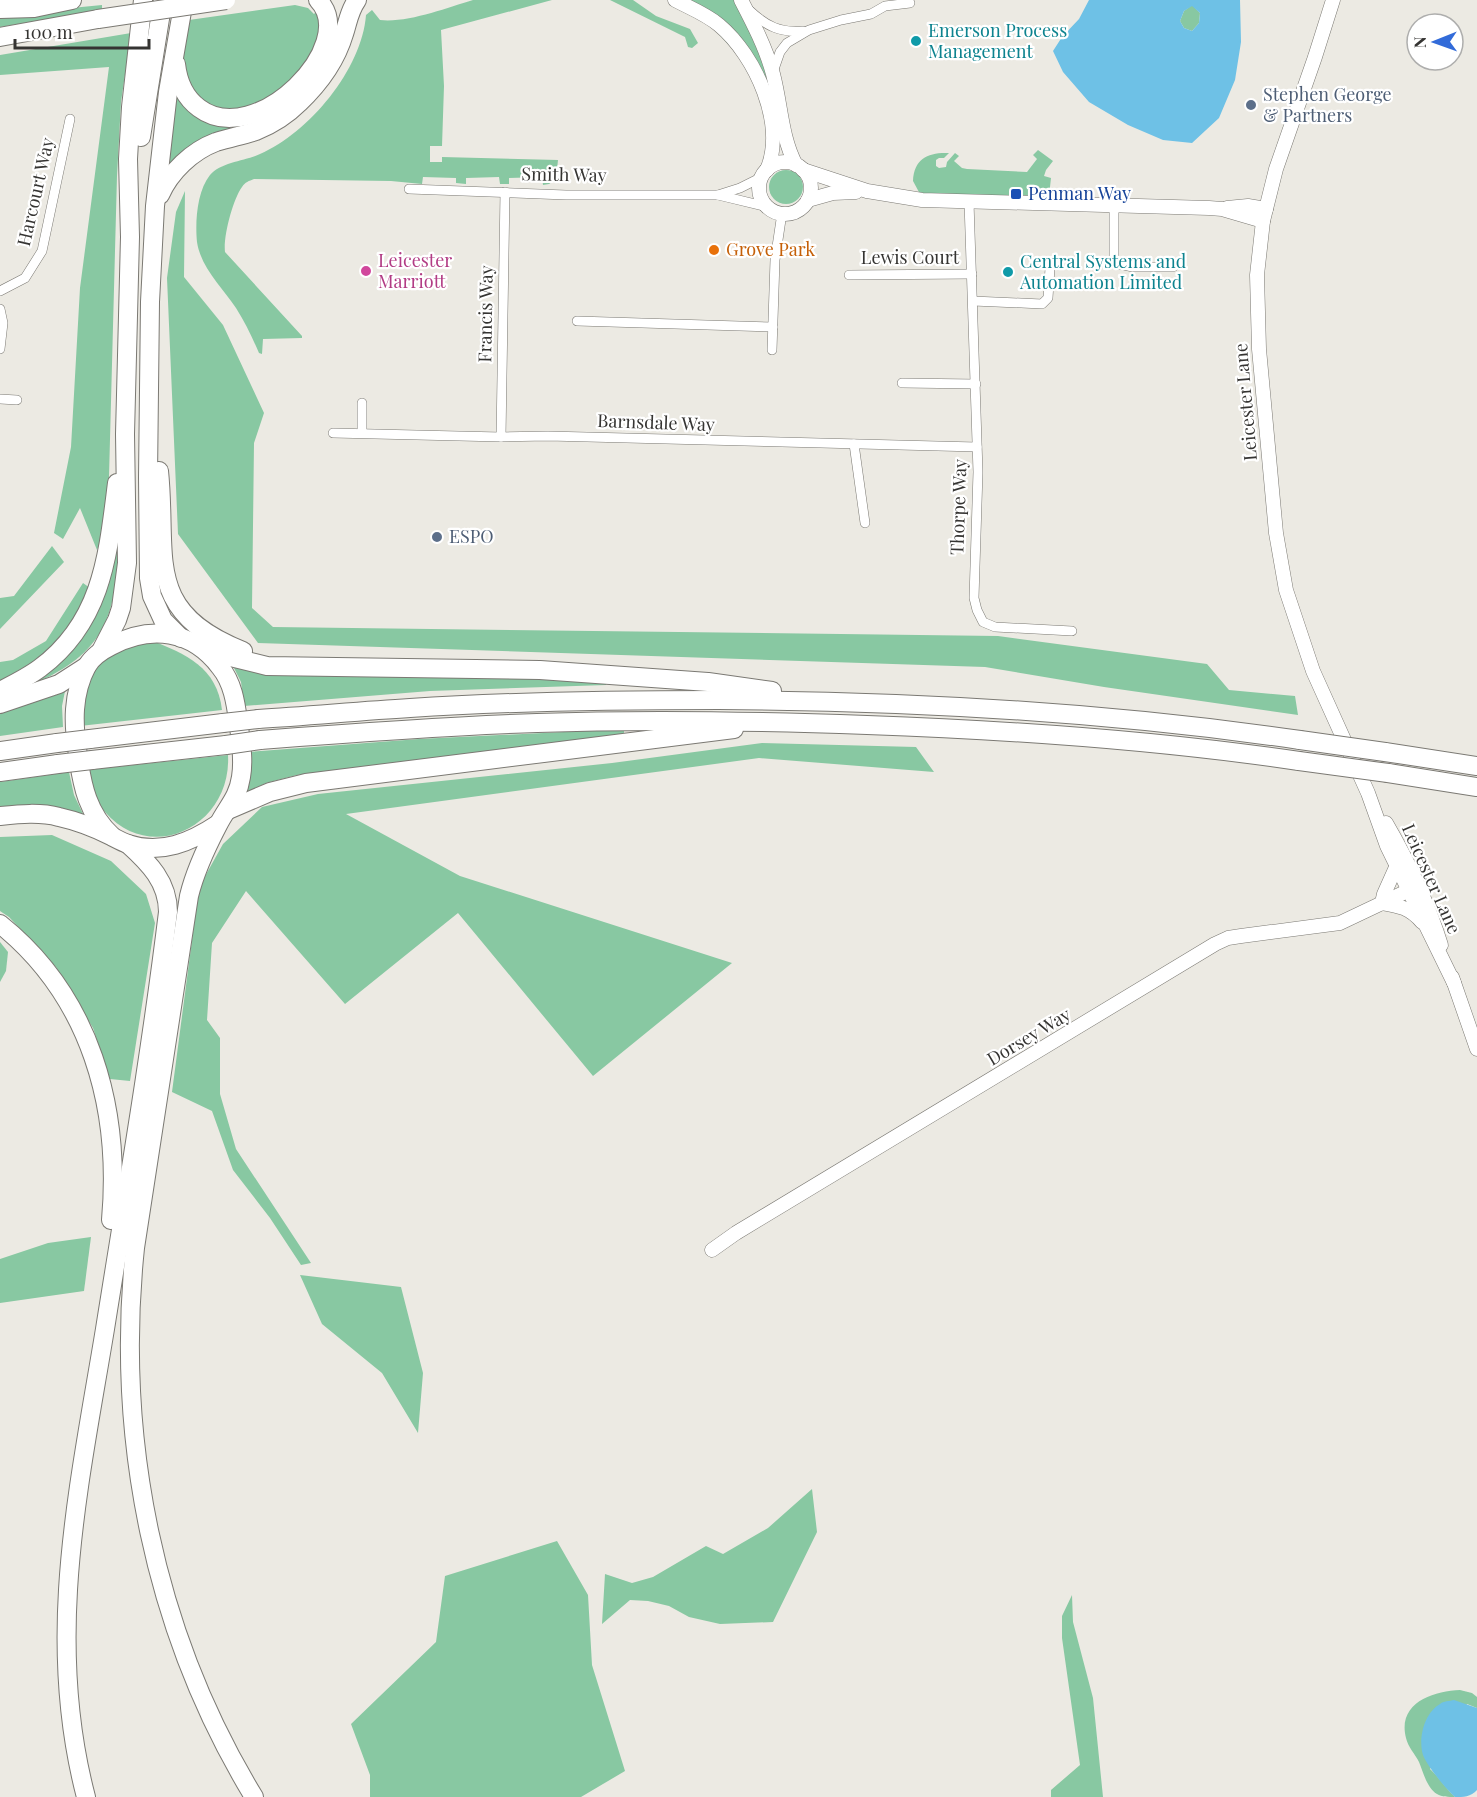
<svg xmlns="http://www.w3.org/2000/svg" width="1477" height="1797" font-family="'Playfair Display',serif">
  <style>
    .green { fill: #88c8a2 }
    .water { fill: #6ec1e6; fill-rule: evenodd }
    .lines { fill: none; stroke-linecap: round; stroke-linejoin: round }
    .street-casing { stroke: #7b7973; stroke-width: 10 }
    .secondary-casing { stroke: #7b7973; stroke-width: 15 }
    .highway-casing { stroke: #7b7973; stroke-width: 20 }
    .street { stroke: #fff; stroke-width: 9 }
    .secondary { stroke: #fff; stroke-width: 14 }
    .highway { stroke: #fff; stroke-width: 18 }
    .highway-bridge-casing { stroke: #7b7973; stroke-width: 20; stroke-linecap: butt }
    .highway-bridge { stroke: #fff; stroke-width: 18 }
    .culture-dot { fill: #0f9aa8; stroke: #fff; stroke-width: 2 }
    .service-dot { fill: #5c6f8a; stroke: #fff; stroke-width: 2 }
    .transit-dot { fill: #1a4fb4; stroke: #fff; stroke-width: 2 }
    .food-dot { fill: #e8710a; stroke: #fff; stroke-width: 2 }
    .hotel-dot { fill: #d1479c; stroke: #fff; stroke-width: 2 }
    .labels { text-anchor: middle; stroke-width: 4.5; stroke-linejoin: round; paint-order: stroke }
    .culture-label { font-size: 18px; fill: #0d838f; stroke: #fff; text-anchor: start }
    .service-label { font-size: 18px; fill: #4e5e75; stroke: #fff; text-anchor: start }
    .street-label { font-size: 18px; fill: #353432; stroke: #fff }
    .transit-label { font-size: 18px; fill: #164399; stroke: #fff; text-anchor: start }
    .food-label { font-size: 18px; fill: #c56008; stroke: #fff; text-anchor: start }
    .hotel-label { font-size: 18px; fill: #b23c85; stroke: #fff; text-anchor: start }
  </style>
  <rect width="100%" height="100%" fill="#eceae3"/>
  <!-- green -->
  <g class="green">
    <path d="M473 0H552L441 30 444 86 442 146H430V162H442V157L558 160 556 179 549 184 543 185 542 177 509 178V184H500L499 177 466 178V184L456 183V178L423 177 422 184 391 181 254 179C249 181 245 182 242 187 233 199 223 237 225 252L302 336V338L263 339 262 354 259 353C252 337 245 322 236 308 222 287 201 268 197 242 195 222 197 191 210 175 221 162 245 161 260 154 309 133 362 69 366 15L372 10 380 20C408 23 446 8 473 0Z"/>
    <path d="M610 0H633L656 16 690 29 698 43 692 48 688 47 685 37Z"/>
    <path d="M688 0H735L754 37 774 95Z"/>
    <path d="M102 5V10L0 27V15Z"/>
    <path d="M295 5 308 8 314 14 318 10 324 25 301 76 243 114 197 101 181 68 189 20Z"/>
    <path d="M1192 5 1200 13 1199 23 1192 31 1184 28 1180 21 1184 11Z"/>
    <path d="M131 33 121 102 117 176 109 477 105 529 97 550 80 508 63 539 54 533 71 447 80 288 109 67 0 75V55Z"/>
    <path d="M177 93 231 123 229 131 169 166Z"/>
    <path d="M1038 150 1053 161 1046 170 1044 176 1051 178 1049 196 1045 201 920 194 913 181C914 158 929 152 949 153L944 158H939L936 160V166L939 168 946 167 947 162 955 153 959 156 954 161 962 168 967 169 1027 172 1037 159 1033 155Z"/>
    <circle cx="786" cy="187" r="17"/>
    <path d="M185 191 184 277 223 325 264 413 254 443 252 608 273 627 998 636 1207 664 1229 690 1295 696 1298 715 1104 687 985 667 258 643 178 534 167 278 176 212Z"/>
    <path d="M118 543C117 621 101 657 26 687L107 586Z"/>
    <path d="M52 546 64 562 0 629V598L14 596Z"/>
    <path d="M83 583 90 588 70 627 40 658 0 681V662L13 660 46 641Z"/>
    <path d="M150 640C186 654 217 667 222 710L80 726 87 679 105 656Z"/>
    <path d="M231 662 606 679V685L430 691 244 706 241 682Z"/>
    <path d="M66 686 62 706 63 727 0 736V707Z"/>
    <path d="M624 729V734L297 775 266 783 243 795 249 752 419 739Z"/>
    <path d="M762 743 916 747 934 772 759 758 346 814 460 876 732 963 593 1076 458 913 345 1004 246 891 212 943 207 1020 220 1038V1094L236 1149 311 1263 301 1265 270 1218 233 1170 212 1111 172 1092 199 887 223 844 262 807 318 794 612 763Z"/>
    <path d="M228 755C232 825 152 866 105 812 95 802 91 784 86 770Z"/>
    <path d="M69 772 74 795 84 816 0 811V782Z"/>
    <path d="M52 835 111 861 146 894 155 923 130 1081 110 1079 93 1028 56 967 9 917 0 911V837Z"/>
    <path d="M0 942 8 952 6 971 0 982Z"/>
    <path d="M91 1237 84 1291 0 1303V1259L48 1243Z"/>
    <path d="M300 1275 401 1287 423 1373 418 1433 382 1373 322 1324Z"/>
    <path d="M812 1489 817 1532 773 1622 720 1624 689 1617 669 1606 648 1601 630 1600 602 1624 605 1574 632 1583 653 1577 706 1546 723 1554 768 1528Z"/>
    <path d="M557 1541 588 1595 592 1665 625 1771 581 1797H370V1775L351 1724 436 1642 445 1576Z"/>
    <path d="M1072 1595 1073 1622 1093 1698 1103 1797H1051V1790L1080 1765 1062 1638V1616Z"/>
    <path d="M1460 1690 1472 1693 1477 1697V1708L1467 1704 1430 1769C1440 1778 1445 1788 1455 1797 1448 1797 1442 1797 1437 1794 1427 1788 1423 1772 1419 1762 1415 1754 1408 1747 1406 1738 1397 1703 1433 1691 1460 1690Z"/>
  </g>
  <!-- water -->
  <g class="water">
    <path d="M1089 0H1240L1241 42 1235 80 1219 118 1192 143 1163 140 1128 125 1089 102 1063 72 1053 51 1062 37 1079 19ZM1192 6 1200 13 1199 23 1192 31 1184 28 1180 21 1184 11Z"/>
    <path d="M1454 1700 1477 1708V1790C1471 1797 1463 1797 1455 1797 1446 1789 1427 1766 1423 1755 1418 1739 1424 1713 1440 1704 1443 1701 1450 1701 1454 1700Z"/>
  </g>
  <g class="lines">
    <!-- street casing -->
    <g class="street-casing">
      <g id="street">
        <path d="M749 10C766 26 780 33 803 31"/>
        <path d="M773 72 780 52 787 43 809 30 841 20 871 14 885 6 910 3"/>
        <path d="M409 189 566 195H718L768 207"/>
        <path d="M718 195 740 188 762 177"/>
        <path d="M969 202 978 472 974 598 977 610 983 622 995 627 1072 631"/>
        <path d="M1114 204V263L1133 267H1173"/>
        <path d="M849 275 972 274"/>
        <path d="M0 291 25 278 42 251 70 119"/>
        <path d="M973 301 1042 304 1048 298 1050 268"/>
        <path d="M0 309 3 323 0 349"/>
        <path d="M577 321 773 327"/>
        <path d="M772 350 775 260 782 213"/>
        <path d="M902 383 976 384"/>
        <path d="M0 399 17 400"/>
        <path d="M333 433 501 437 548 436 977 447"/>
        <path d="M362 433V403"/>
        <path d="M501 437 505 192"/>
        <path d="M854 444 865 523"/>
      </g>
    </g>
    <!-- secondary casing -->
    <g class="secondary-casing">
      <g id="secondary">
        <path d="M675 0C690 8 706 14 719 25 756 56 786 124 767 170"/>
        <path d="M741 0C753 23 766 48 773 74 781 104 781 137 796 165"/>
        <path d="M1333 0 1315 57 1276 169 1263 221 1257 275 1259 349 1276 533 1286 590 1313 671 1368 793 1387 846 1454 983"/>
        <circle cx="785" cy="188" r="26"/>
        <path d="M803 170 867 191 922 200 1209 208 1222 209 1263 221"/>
        <path d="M808 200 833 193 856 192"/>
        <path d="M1227 208 1248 206 1266 209"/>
        <path d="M1386 823C1408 861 1428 903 1441 945"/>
        <path d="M1382 903C1400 906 1410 908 1422 922"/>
        <path d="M1382 903 1384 894 1397 865"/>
        <path d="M1452 977 1477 1049"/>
        <path d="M712 1250 736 1233 1215 944 1228 938 1241 936 1340 923 1418 886"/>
      </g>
    </g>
    <!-- highway casing -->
    <g class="highway-casing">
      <g id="highway">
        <path d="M0 9 34 8 72 0"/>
        <path d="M0 37 98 19"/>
        <path d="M176 64C178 82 184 97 199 108 256 151 361 44 318 0"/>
        <path d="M141 137 163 0"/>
        <path d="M160 195C170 172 192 151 216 142 229 138 243 135 256 131 271 125 287 115 299 103 319 84 336 61 344 34 348 22 349 11 357 0"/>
        <path d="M159 471C168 558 142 611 243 651"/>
        <path d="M181 638 163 620 152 596 149 578 148 477 150 302 155 206 168 92 184 0"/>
        <path d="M101 651 117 620 121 608 127 563 125 434 130 237 128 159 131 107 143 0"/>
        <path d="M206 651 267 666 540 670 708 682 772 691"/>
        <path d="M0 691C14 684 28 677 40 668 103 621 108 554 117 483"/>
        <path d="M0 704 59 684 87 666"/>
        <path d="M258 719C309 716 359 711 410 708 513 701 616 700 719 700 913 701 1108 712 1300 740"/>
        <path d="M90 739 223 723"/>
        <path d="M260 740C352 733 444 726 537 723 647 719 757 721 867 725 1011 730 1156 740 1299 761"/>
        <path d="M0 751 57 743"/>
        <path d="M1385 752 1477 766"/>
        <path d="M92 760 226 745"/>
        <path d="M0 772 58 764"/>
        <path d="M1388 773 1477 787"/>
        <path d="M228 810 270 792 306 783 734 729"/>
        <path d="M0 816C20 814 40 812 59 817 77 821 95 828 111 836 117 839 122 842 128 844 161 855 191 842 218 824"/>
        <path d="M112 836C88 814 82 786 78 755 73 724 72 694 87 666 93 656 101 651 111 646 151 625 192 630 220 667 234 684 236 706 239 727 241 743 244 760 241 777 238 798 227 807 218 825 206 848 195 871 189 896L135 1248C115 1439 154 1633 254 1797"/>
        <path d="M0 924C91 997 121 1108 111 1220"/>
        <path d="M86 1797C44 1638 79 1487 105 1329 127 1191 151 1051 168 912 168 882 149 863 128 844"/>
      </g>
    </g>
    <!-- street -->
    <use href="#street" class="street"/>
    <!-- secondary -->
    <use href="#secondary" class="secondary"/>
    <!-- highway -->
    <use href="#highway" class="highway"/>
    <!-- highway-bridge casing -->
    <g class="highway-bridge-casing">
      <g id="highway-bridge">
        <path d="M98 19 226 0"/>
        <path d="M223 723 258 719"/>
        <path d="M1300 740 1385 752"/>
        <path d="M57 743 90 739"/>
        <path d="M226 745 260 740"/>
        <path d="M1299 761 1388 773"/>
        <path d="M58 764 92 760"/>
      </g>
    </g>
    <!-- highway-bridge -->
    <use href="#highway-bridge" class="highway-bridge"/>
  </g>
  <!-- markers -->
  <g class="culture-dot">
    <circle cx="916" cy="41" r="6"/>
    <circle cx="1008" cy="272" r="6"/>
  </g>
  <g class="service-dot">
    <circle cx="1251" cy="105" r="6"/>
    <circle cx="437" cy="537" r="6"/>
  </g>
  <rect class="transit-dot" x="1010" y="188" width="12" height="12" rx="3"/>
  <circle class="food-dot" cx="714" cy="250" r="6"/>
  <circle class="hotel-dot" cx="366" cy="271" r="6"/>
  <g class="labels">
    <!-- culture labels -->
    <g class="culture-label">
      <text x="928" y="37">Emerson Process<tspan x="928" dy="21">Management</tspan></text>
      <text x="1020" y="268">Central Systems and<tspan x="1020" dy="21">Automation Limited</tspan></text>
    </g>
    <!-- service labels -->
    <g class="service-label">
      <text x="1263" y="101">Stephen George<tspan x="1263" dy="21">&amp; Partners</tspan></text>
      <text x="449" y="543">ESPO</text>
    </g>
    <!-- street labels -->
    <g class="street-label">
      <text transform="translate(564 175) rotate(1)" y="6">Smith Way</text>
      <text transform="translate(36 192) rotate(-77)" y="6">Harcourt Way</text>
      <text x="910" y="264">Lewis Court</text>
      <text transform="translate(486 314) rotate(-89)" y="6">Francis Way</text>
      <text transform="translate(1246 402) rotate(-95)" y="6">Leicester Lane</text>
      <text transform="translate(656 423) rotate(2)" y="6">Barnsdale Way</text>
      <text transform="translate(959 507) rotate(-88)" y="6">Thorpe Way</text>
      <text transform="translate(1431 879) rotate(66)" y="6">Leicester Lane</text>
      <text transform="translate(1029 1037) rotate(-31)" y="6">Dorsey Way</text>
    </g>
    <!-- transit labels -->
    <g class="transit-label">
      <text x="1028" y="200">Penman Way</text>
    </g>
    <!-- food labels -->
    <g class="food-label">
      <text x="726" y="256">Grove Park</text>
    </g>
    <!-- hotel labels -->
    <g class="hotel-label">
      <text x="378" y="267">Leicester<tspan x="378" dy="21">Marriott</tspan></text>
    </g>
  </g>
  <!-- north arrow -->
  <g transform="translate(1435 42) rotate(269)"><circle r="28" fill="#ffffff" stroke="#aeaead" stroke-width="1.5"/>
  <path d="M0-4.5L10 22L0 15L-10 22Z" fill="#326bd9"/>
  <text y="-9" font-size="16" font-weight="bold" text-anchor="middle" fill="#353432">N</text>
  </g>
  <!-- scale -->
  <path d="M15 39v9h134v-9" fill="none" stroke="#353432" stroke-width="3"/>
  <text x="24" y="39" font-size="18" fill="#353432" stroke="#ffffff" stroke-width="4.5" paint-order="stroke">100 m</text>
</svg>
